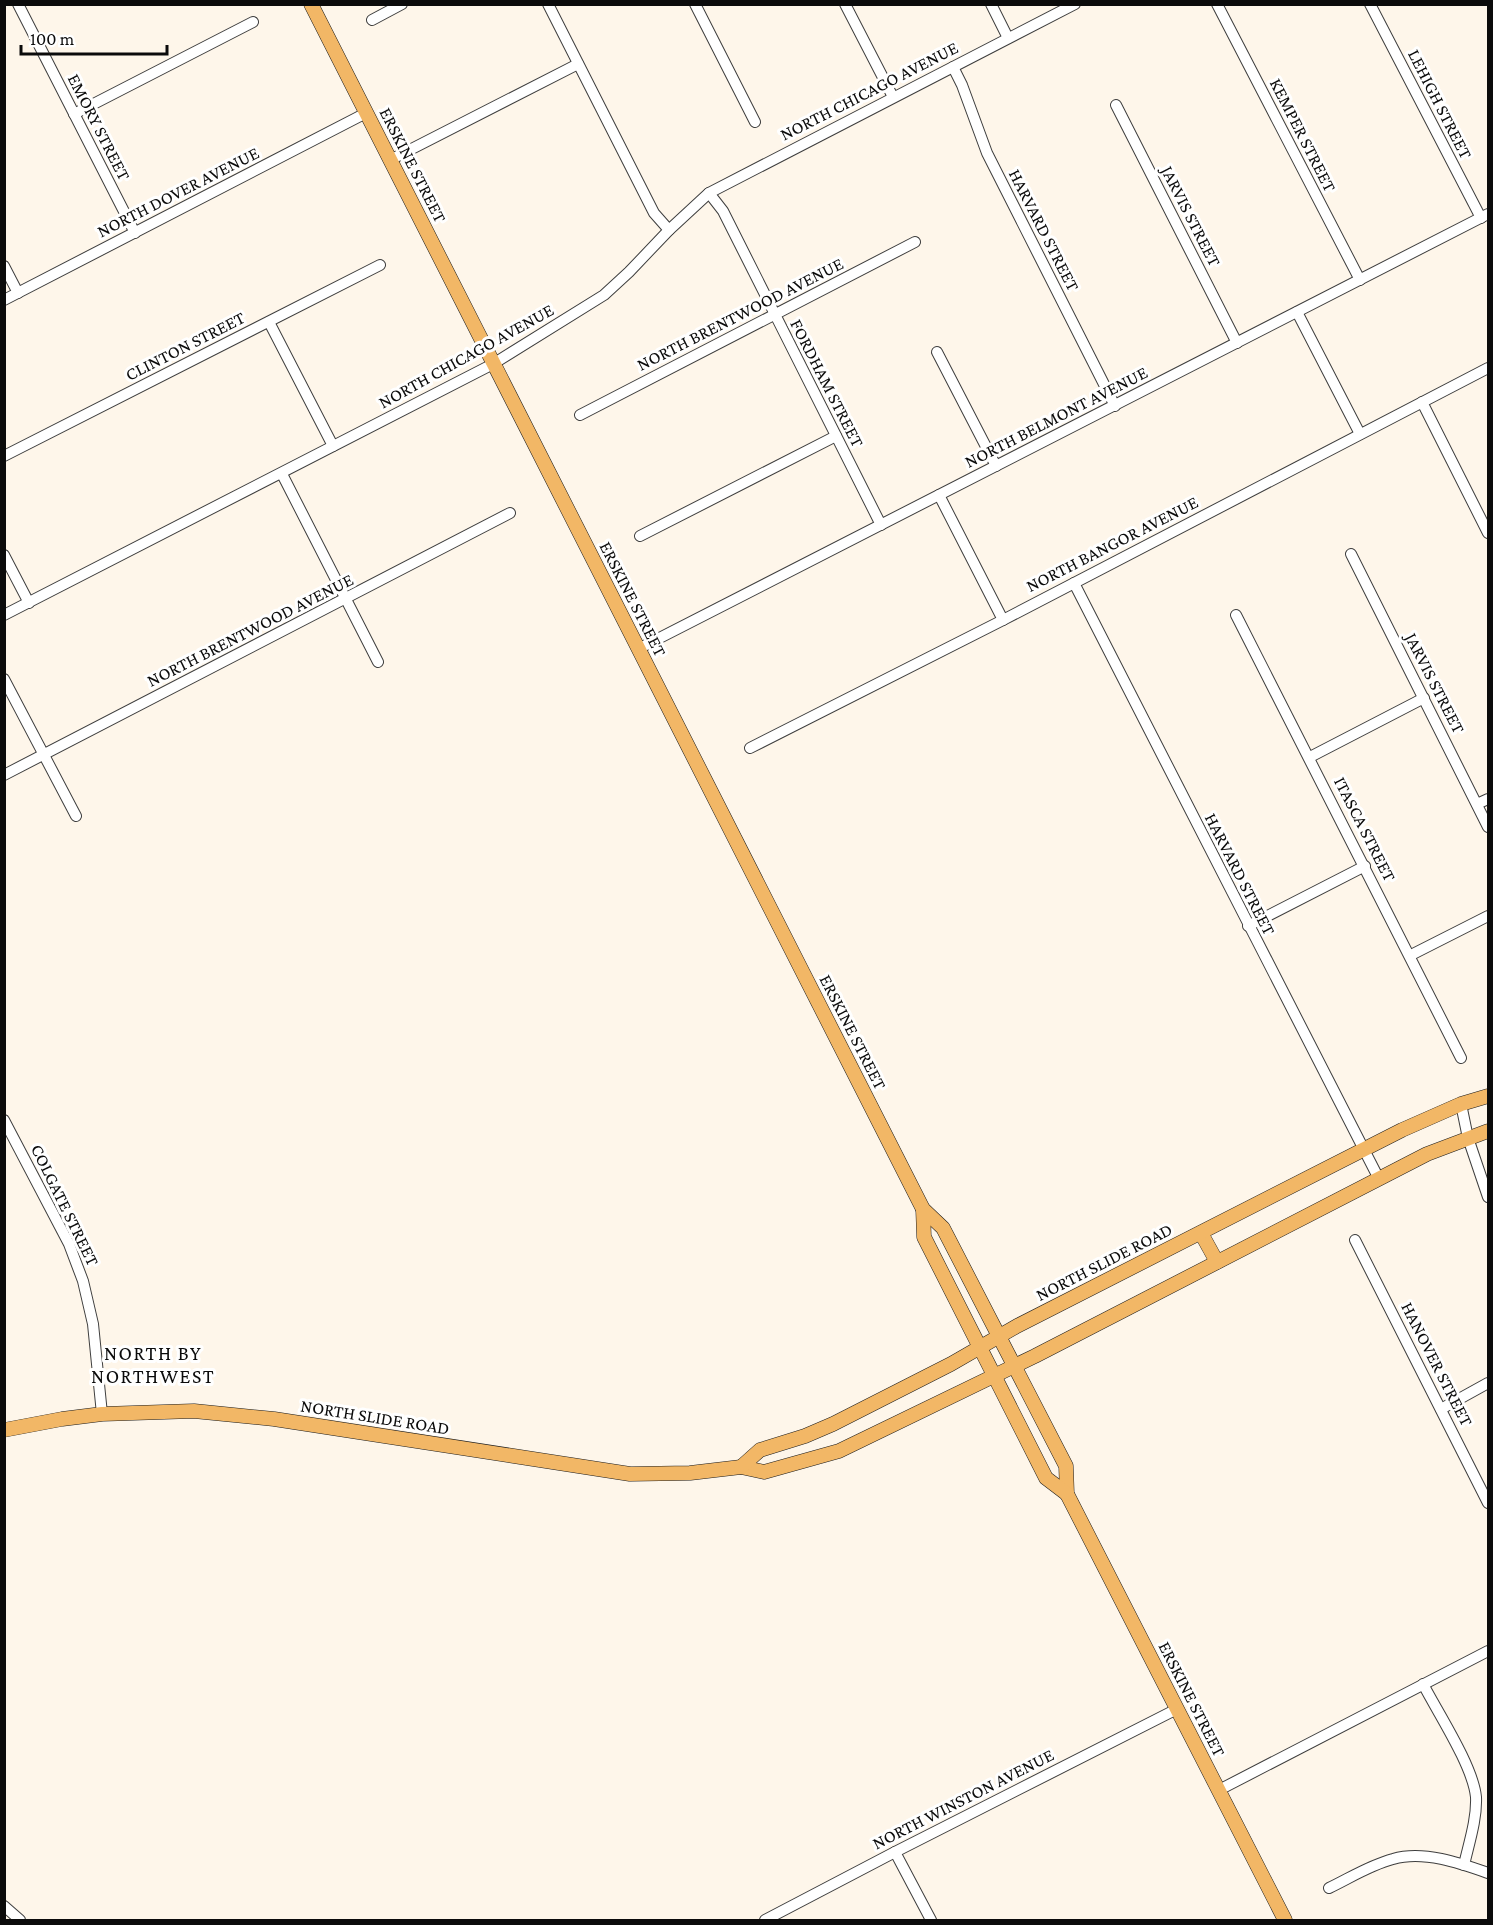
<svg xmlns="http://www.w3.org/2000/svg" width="1493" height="1925" font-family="'Crimson Pro',serif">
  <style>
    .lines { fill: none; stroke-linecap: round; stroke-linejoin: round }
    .minor-casing { stroke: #3e3e3e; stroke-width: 12 }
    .major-casing { stroke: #1c1c1c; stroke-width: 15 }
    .minor { stroke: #fff; stroke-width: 10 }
    .major { stroke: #f2b766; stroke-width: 14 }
    .labels { text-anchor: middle; stroke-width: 6; stroke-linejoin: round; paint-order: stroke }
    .street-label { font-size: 18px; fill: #0b0b0b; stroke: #fff }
    .neighbourhood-label { font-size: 20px; letter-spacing: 1.5px; fill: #0b0b0b; stroke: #fff }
  </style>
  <rect width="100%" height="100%" fill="#fef6ea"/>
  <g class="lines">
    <!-- minor casing -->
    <g class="minor-casing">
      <g id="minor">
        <path d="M18 4 135 233"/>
        <path d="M548 4 654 213 669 230"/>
        <path d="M695 4 755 122"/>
        <path d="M845 4 893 97"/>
        <path d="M991 4 1008 38"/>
        <path d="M1217 4 1360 280"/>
        <path d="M1370 4 1481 218"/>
        <path d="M372 20 402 4"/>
        <path d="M953 67 962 85 987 153 1115 406"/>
        <path d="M1116 105 1237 343"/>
        <path d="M74 114 253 22"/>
        <path d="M390 160 578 64"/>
        <path d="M709 193 723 211 881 525"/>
        <path d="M4 266 18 293"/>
        <path d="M4 300 366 113"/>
        <path d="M1297 312 1360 434"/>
        <path d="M269 322 333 446"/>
        <path d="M937 352 996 466"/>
        <path d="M1422 402 1488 533"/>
        <path d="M580 415 915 242"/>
        <path d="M4 456 380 265"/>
        <path d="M282 474 378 662"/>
        <path d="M939 495 1003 620"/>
        <path d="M640 536 836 436"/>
        <path d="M1351 554 1488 827"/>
        <path d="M4 555 29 603"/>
        <path d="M1074 583 1379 1179"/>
        <path d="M4 615 493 364 604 295 629 272 669 230 709 193 1075 4"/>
        <path d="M1236 615 1461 1058"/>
        <path d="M638 649 1488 214"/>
        <path d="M4 679 76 816"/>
        <path d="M750 748 1003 620 1488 368"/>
        <path d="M1310 757 1424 698"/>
        <path d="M4 775 510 513"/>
        <path d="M1477 804 1488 799"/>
        <path d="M1248 926 1365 866"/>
        <path d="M1411 955 1488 916"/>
        <path d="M1461 1104 1468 1138 1488 1197"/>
        <path d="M4 1120 69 1244 83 1281 93 1324 102 1414"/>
        <path d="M1355 1240 1488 1503"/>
        <path d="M1441 1409 1488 1383"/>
        <path d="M1423 1684C1438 1713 1473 1766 1476 1797 1477 1819 1469 1843 1464 1865"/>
        <path d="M1219 1790 1488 1651"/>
        <path d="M895 1852 931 1920"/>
        <path d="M1329 1888C1350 1878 1370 1865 1393 1859 1423 1850 1460 1863 1488 1873"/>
        <path d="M4 1906 20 1920"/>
        <path d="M765 1920 895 1852 1177 1709"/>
      </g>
    </g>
    <!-- major casing -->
    <g class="major-casing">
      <g id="major">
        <path d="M311 4 923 1209 943 1228 1066 1466 1067 1494 1285 1920"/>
        <path d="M923 1209 924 1237 1046 1478 1067 1494"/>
        <path d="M1201 1233 1217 1262"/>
        <path d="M4 1430 62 1419 102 1414 194 1411 274 1419 630 1474 690 1473 741 1467 764 1472 839 1451 1035 1356 1427 1154 1488 1131"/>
        <path d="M741 1467 760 1450 805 1436 833 1424 951 1364 1017 1326 1402 1130 1461 1104 1488 1096"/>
      </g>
    </g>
    <!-- minor -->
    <use href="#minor" class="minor"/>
    <!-- major -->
    <use href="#major" class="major"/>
  </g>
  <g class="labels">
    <!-- street labels -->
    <g class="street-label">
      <text transform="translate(869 91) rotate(-27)" y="6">NORTH CHICAGO AVENUE</text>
      <text transform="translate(1440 104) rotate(63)" y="6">LEHIGH STREET</text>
      <text transform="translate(99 127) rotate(63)" y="6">EMORY STREET</text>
      <text transform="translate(1303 135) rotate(63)" y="6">KEMPER STREET</text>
      <text transform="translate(413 165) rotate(63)" y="6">ERSKINE STREET</text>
      <text transform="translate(178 192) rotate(-27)" y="6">NORTH DOVER AVENUE</text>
      <text transform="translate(1191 216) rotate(63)" y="6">JARVIS STREET</text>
      <text transform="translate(1044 230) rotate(63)" y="6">HARVARD STREET</text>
      <text transform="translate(740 314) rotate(-27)" y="6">NORTH BRENTWOOD AVENUE</text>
      <text transform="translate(185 346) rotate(-27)" y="6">CLINTON STREET</text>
      <text transform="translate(466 356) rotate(-29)" y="6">NORTH CHICAGO AVENUE</text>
      <text transform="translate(827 383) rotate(63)" y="6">FORDHAM STREET</text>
      <text transform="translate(1056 417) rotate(-27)" y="6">NORTH BELMONT AVENUE</text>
      <text transform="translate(1112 544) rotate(-27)" y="6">NORTH BANGOR AVENUE</text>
      <text transform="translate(633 599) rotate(63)" y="6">ERSKINE STREET</text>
      <text transform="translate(250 630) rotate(-27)" y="6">NORTH BRENTWOOD AVENUE</text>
      <text transform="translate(1435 683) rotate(63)" y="6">JARVIS STREET</text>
      <text transform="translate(1365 829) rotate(63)" y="6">ITASCA STREET</text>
      <text transform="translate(1240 874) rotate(63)" y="6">HARVARD STREET</text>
      <text transform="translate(853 1032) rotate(63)" y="6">ERSKINE STREET</text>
      <text transform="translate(65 1205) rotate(64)" y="6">COLGATE STREET</text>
      <text transform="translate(1104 1262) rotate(-27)" y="6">NORTH SLIDE ROAD</text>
      <text transform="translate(1437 1364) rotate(63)" y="6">HANOVER STREET</text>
      <text transform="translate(375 1417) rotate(9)" y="6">NORTH SLIDE ROAD</text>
      <text transform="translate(1192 1699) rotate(63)" y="6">ERSKINE STREET</text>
      <text transform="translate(963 1799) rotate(-27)" y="6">NORTH WINSTON AVENUE</text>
    </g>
    <!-- neighbourhood labels -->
    <g class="neighbourhood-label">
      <text x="153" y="1360">NORTH BY<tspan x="153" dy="23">NORTHWEST</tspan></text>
    </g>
  </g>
  <!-- border -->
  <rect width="1493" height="1925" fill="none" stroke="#0b0b0b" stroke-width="12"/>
  <!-- scale -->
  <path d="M21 45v9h146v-9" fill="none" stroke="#0b0b0b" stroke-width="3"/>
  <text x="30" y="45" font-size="18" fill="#0b0b0b" stroke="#ffffff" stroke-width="4.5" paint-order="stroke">100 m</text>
</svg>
